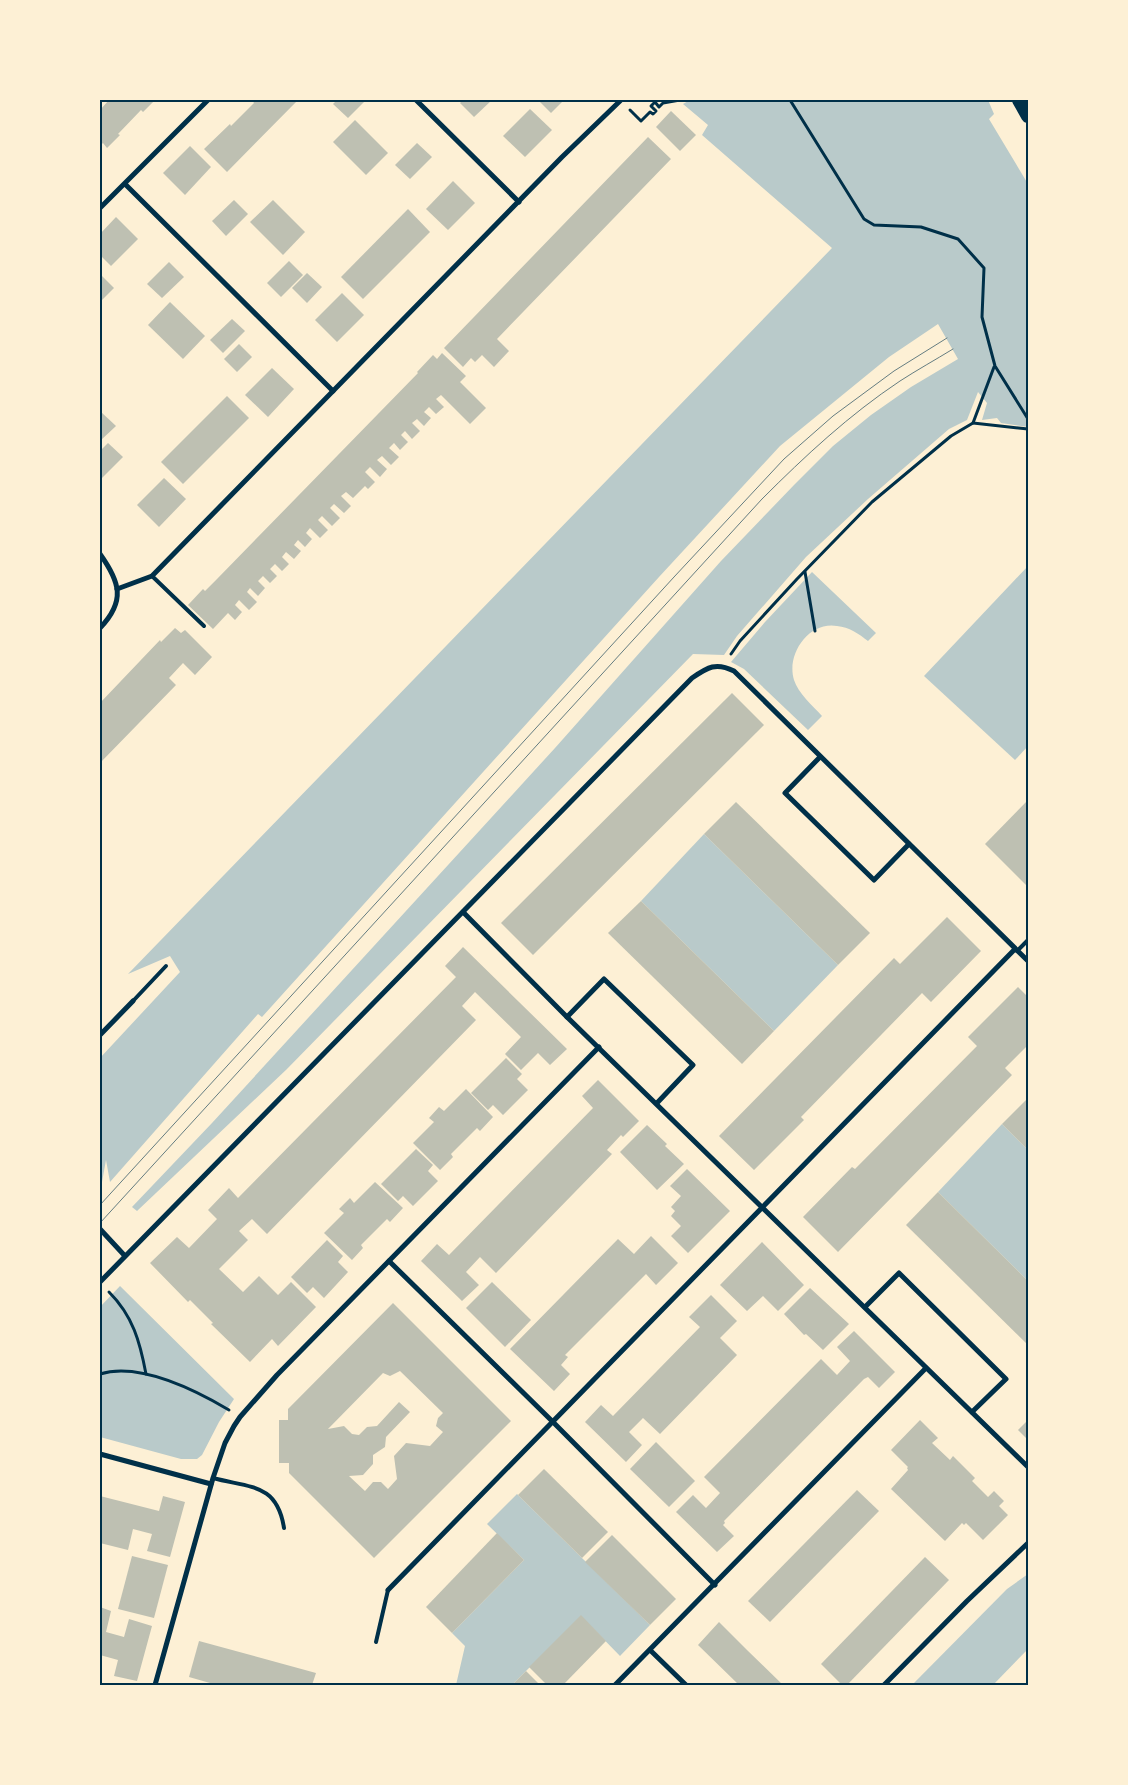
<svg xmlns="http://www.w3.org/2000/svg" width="1128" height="1785" font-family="Inter,sans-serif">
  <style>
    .green { fill: #b9caca }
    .building { fill: #bec0b2; fill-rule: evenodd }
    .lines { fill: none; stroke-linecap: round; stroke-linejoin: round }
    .path { stroke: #003049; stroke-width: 3 }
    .service { stroke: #003049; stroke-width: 4 }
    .minor { stroke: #003049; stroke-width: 5 }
    .trunk { stroke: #003049; stroke-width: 14 }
    .tram { stroke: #657d81; stroke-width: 1 }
    .neatline { fill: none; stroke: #003049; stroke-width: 2 }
  </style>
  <rect width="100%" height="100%" fill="#fdf0d5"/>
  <!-- green -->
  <g class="green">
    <path d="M690 100H754L757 102 786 100H988L994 114 989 119 1028 184V427L1001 423 997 418 982 420 987 403 978 392 967 420 949 429 868 499 806 557 737 636 724 655 693 654 287 1069 137 1211 132 1207 212 1123 341 982 555 748 721 561 794 485 833 446 871 415 911 387 958 359 938 324 889 357 780 446 659 577 262 1017 258 1014 110 1182 106 1160 102 1182 100 1180V1058L180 972 170 956 128 974 832 248 702 135 708 125 683 104Z"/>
    <path d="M1028 566V746L1015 760 924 676Z"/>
    <path d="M812 572 876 633 868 641C859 634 849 627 837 626 809 621 786 654 794 680 798 693 813 706 822 716L808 730 744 669 731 662 765 622Z"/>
    <path d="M704 834 838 965 774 1031 641 901Z"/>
    <path d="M1002 1124 1028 1150V1281L938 1192Z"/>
    <path d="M120 1286 234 1399 219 1422 202 1455 197 1459H181L100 1437V1307Z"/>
    <path d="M517 1494 650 1625 620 1656 581 1616 512 1685H456L465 1646 452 1633 524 1560 487 1524Z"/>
    <path d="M1028 1574V1649L993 1685H912L1007 1589Z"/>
  </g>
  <!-- building -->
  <g class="building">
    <path d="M109 100H155L143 112 141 110 118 134 120 135 107 148 103 143 100 146V110Z"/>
    <path d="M252 100H298L227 172 204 149 230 124 231 126 254 103Z"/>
    <path d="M337 100H366L348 118 333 104Z"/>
    <path d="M463 100H492L474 117 460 103Z"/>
    <path d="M538 100H564L551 113Z"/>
    <path d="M530 109 552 130 525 157 503 136Z"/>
    <path d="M671 111 696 135 680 151 656 127Z"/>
    <path d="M355 120 388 153 366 175 333 142Z"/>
    <path d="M648 137 671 159 497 339 509 351 494 367 482 355 475 362 471 358 463 367 444 348Z"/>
    <path d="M417 143 432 157 410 179 395 165Z"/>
    <path d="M190 146 211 167 185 195 163 173Z"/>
    <path d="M453 181 475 203 448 230 426 209Z"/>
    <path d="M234 200 248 214 226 236 212 221Z"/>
    <path d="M273 200 305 232 283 255 250 222Z"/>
    <path d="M408 209 430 232 363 299 341 277Z"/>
    <path d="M116 217 138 239 111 266 100 255V234Z"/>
    <path d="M289 261 303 275 281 297 267 283Z"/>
    <path d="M169 262 184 277 162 298 147 284Z"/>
    <path d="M307 273 322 287 307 303 292 288Z"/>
    <path d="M100 274 114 288 100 302Z"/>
    <path d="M342 293 364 315 337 342 315 320Z"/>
    <path d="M170 302 205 336 183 359 148 325Z"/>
    <path d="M232 319 245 331 223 353 210 340Z"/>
    <path d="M239 344 252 357 237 372 224 359Z"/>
    <path d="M442 353 466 376 460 382 486 408 470 424 441 395 436 399 444 407 436 414 429 407 424 412 431 418 424 426 417 419 412 423 420 431 412 439 405 431 401 435 408 442 400 450 394 443 389 448 399 457 391 465 382 456 377 460 387 469 380 477 370 467 365 472 375 482 368 489 365 486 353 498 346 492 341 496 351 506 344 513 334 504 330 508 340 518 332 526 322 516 318 520 328 530 320 538 310 528 306 533 312 539 305 547 298 540 294 545 301 551 294 559 286 552 282 557 289 564 282 571 275 564 270 569 277 576 270 583 263 576 258 581 265 588 258 596 250 588 247 592 257 602 249 610 239 600 235 605 242 612 235 620 228 613 213 629 188 605 203 589 205 591 217 579 418 373 417 372 433 355 437 359Z"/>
    <path d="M272 368 294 389 268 417 245 395Z"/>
    <path d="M227 396 249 418 183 484 161 462Z"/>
    <path d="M100 411 116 426 100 441Z"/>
    <path d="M108 443 123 457 101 479 100 451Z"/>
    <path d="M164 478 186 499 159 527 137 505Z"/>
    <path d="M175 628 181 633 185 630 212 657 195 675 183 663 169 678 176 685 100 763V703L160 640 161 642Z"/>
    <path d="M732 693 764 725 533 955 501 923Z"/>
    <path d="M1028 800V887L985 844Z"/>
    <path d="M736 802 870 933 838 965 704 834Z"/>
    <path d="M641 901 774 1031 742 1064 608 933Z"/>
    <path d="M947 917 981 951 931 1002 922 993 801 1117 804 1120 754 1170 719 1136 894 958 900 964Z"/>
    <path d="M463 947 567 1049 550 1065 538 1053 521 1070 505 1054 521 1037 475 992 462 1006 476 1020 267 1234 252 1219 239 1231 248 1240 219 1269 243 1292 259 1276 278 1295 291 1282 316 1307 278 1346 272 1339 250 1362 211 1324 213 1323 190 1300 188 1302 150 1263 177 1237 189 1248 217 1219 208 1210 229 1188 238 1198 456 977 445 966Z"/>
    <path d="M1018 987 1028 997V1045L1005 1068 1012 1075 838 1252 803 1217 852 1167 855 1169 977 1046 968 1037Z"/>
    <path d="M506 1058 522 1074 517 1079 528 1090 503 1115 493 1105 488 1110 471 1093Z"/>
    <path d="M598 1080 639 1121 623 1137 621 1135 607 1150 612 1154 496 1273 480 1257 466 1272 479 1285 462 1301 421 1261 437 1244 449 1255 593 1108 582 1096Z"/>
    <path d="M466 1089 493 1117 480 1131 477 1128 451 1154 453 1157 440 1170 413 1143 434 1122 429 1118 439 1107 444 1111Z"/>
    <path d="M1028 1098V1150L1002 1124Z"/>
    <path d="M647 1125 667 1144 665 1146 684 1164 657 1190 620 1152Z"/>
    <path d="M416 1149 433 1165 428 1171 438 1181 413 1206 403 1196 398 1201 381 1184Z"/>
    <path d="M687 1169 730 1211 688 1253 671 1236 681 1226 671 1216 675 1211 671 1207 681 1196 670 1186Z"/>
    <path d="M375 1182 403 1208 390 1222 387 1219 361 1245 363 1248 352 1260 324 1233 344 1213 339 1209 350 1198 354 1203Z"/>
    <path d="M938 1192 1028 1281V1345L906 1225Z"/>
    <path d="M651 1236 678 1263 656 1285 646 1274 565 1355 568 1357 561 1365 570 1374 554 1391 510 1349 618 1239 634 1254Z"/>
    <path d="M327 1240 343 1256 338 1262 348 1272 324 1298 313 1287 307 1293 291 1277Z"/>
    <path d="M762 1242 804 1285 778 1311 763 1296 747 1311 720 1285Z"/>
    <path d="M492 1282 531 1320 505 1347 466 1308Z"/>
    <path d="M810 1288 849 1324 823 1350 806 1334 804 1335 784 1314Z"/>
    <path d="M711 1295 737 1321 720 1338 737 1355 660 1434 643 1418 629 1432 642 1445 626 1462 585 1422 601 1405 613 1416 700 1327 689 1317Z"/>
    <path d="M393 1303 511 1421 374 1558 289 1473V1463H279V1420H288V1409ZM400 1371 443 1413 438 1418 436 1426 443 1432 430 1446 406 1443 394 1456 397 1479 388 1489 381 1482H373L365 1491 349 1476 363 1475 373 1464V1455L385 1447 386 1437 410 1412 399 1402 377 1426 367 1427 359 1435 352 1434 344 1426 328 1429 383 1373 390 1376Z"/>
    <path d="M854 1331 895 1372 879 1388 868 1377 864 1379 724 1521 725 1523 723 1525 734 1536 717 1552 676 1512 693 1495 706 1508 720 1493 704 1477 821 1359 837 1375 850 1361 837 1347Z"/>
    <path d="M920 1420 938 1438 932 1443 950 1460 953 1456 975 1478 972 1481 988 1497 994 1491 1004 1501 999 1506 1008 1515 983 1540 966 1523 964 1525 962 1523 945 1541 891 1489 908 1470 907 1468 908 1467 891 1450Z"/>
    <path d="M1028 1420V1440L1018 1430Z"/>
    <path d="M656 1442 695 1481 669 1507 630 1469Z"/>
    <path d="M544 1469 608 1532 582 1558 518 1495Z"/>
    <path d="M857 1490 879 1511 770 1622 748 1601Z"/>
    <path d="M100 1496 159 1511 163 1496 185 1502 170 1557 147 1551 152 1534 133 1529 128 1550 100 1543Z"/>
    <path d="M497 1533 524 1560 452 1633 426 1607Z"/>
    <path d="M612 1535 676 1599 650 1625 585 1562Z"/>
    <path d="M132 1556 168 1565 154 1618 118 1609Z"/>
    <path d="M925 1557 949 1580 847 1685H842L821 1664Z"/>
    <path d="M100 1607 111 1611 106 1632 124 1637 129 1619 152 1626 137 1681 114 1676 118 1660 100 1655Z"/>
    <path d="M581 1615 606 1641 563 1685H547L529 1667Z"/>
    <path d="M719 1622 747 1650 783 1685H739L698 1645Z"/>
    <path d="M199 1641 316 1673 312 1685H217L189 1677Z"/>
    <path d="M526 1671 540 1685H512Z"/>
  </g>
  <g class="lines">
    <!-- path -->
    <g class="path">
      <path d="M790 100 864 219 874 225 921 227 958 239 984 268 982 317 995 366 1028 419"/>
      <path d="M630 110 641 121 650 112 653 114 656 111 651 106 655 102 659 107 663 103 680 100"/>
      <path d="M973 423 1028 429"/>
      <path d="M805 572 815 631"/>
      <path d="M731 654 740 641 797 579 872 502 951 436 973 423 994 367"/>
      <path d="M109 1292C133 1316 140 1342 146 1374"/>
      <path d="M100 1374C140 1362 195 1390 229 1410"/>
    </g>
    <!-- service -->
    <g class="service">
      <path d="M152 576 204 626"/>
      <path d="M1017 951 1028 940"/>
      <path d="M133 1001 166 966"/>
      <path d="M213 1478C250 1488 277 1483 284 1528"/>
      <path d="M376 1642 388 1590"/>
    </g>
    <!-- minor -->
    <g class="minor">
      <path d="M416 100 519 202"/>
      <path d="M125 184 333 391"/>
      <path d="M100 208 208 100"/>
      <path d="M100 554C120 582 126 601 100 628"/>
      <path d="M117 589 152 576 562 157 620 101"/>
      <path d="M820 757 785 793 874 880 909 844"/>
      <path d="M463 912 567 1017 1028 1467"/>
      <path d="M567 1017 604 979 693 1065 657 1103"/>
      <path d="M100 1035 133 1001"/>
      <path d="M100 1229 125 1256"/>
      <path d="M389 1261 552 1421 715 1585"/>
      <path d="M100 1282 692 678C708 667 716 662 734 671L1028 961"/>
      <path d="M865 1307 899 1273 1006 1379 972 1412"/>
      <path d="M100 1454 211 1484"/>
      <path d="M388 1590 1015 949"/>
      <path d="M650 1650 686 1685"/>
      <path d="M155 1685 213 1478 225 1443 234 1426 240 1417 277 1375 599 1047"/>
      <path d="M615 1685 926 1368"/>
      <path d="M884 1685 967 1601 1028 1543"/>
    </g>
    <!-- trunk -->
    <path class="trunk" d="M1019 100 1028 116"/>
    <!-- tram -->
    <g class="tram">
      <path d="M100 1205 674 577 784 459 833 416 894 371 947 338"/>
      <path d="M100 1223 762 499C805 456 849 415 900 381 917 370 935 360 953 349"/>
    </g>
  </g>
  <!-- border -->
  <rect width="1128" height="1785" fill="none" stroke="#fdf0d5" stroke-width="202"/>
  <rect x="101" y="101" width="926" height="1583" class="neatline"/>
</svg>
